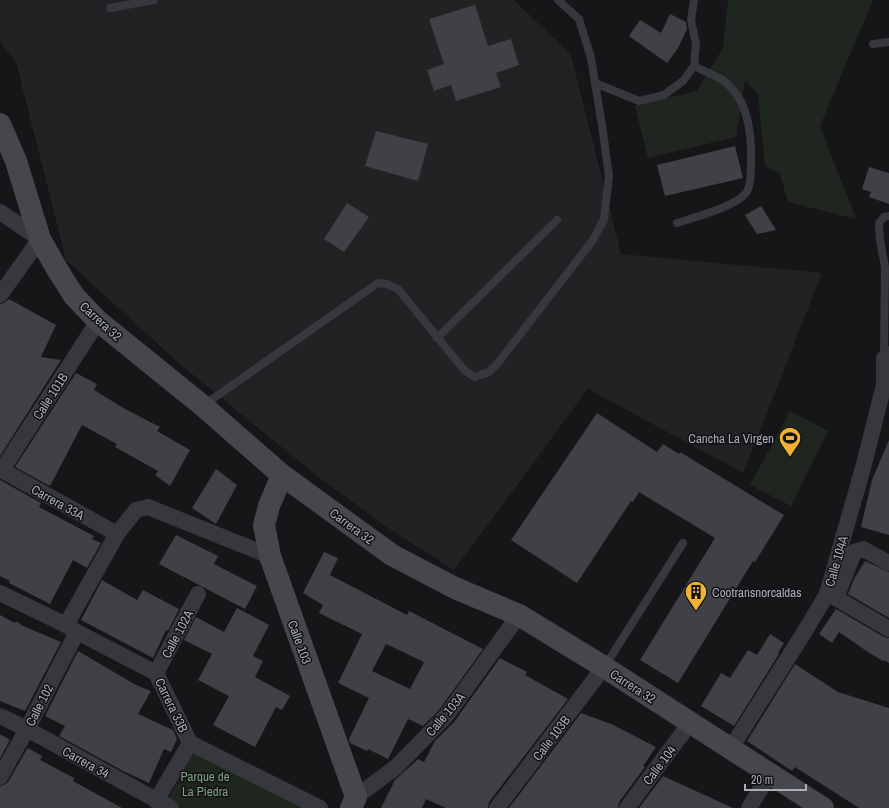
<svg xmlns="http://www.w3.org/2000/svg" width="889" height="808" font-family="'Archivo Narrow',sans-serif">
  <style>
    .built { fill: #222225 }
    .green { fill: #1e261f }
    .building { fill: #404145; fill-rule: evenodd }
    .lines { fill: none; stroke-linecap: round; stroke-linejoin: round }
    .lane { stroke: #37383d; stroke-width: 8 }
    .street { stroke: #37383d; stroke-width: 16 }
    .secondary { stroke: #45474d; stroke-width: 22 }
    .labels { text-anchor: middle; stroke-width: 3; stroke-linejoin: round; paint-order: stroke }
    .street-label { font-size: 13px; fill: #a8adb8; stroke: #111113 }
    .poi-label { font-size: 13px; fill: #a8adb8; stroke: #111113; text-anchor: end }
    .park-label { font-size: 13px; fill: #7fa381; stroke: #111113 }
  </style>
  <rect width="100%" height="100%" fill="#161618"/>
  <!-- built -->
  <path class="built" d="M0 0H514L571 55 621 254 822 273 743 473 588 389 454 570 388 528 317 476 181 365 66 260 16 62 0 42Z"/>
  <!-- green -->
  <g class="green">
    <path d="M728 0H873L820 126 856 219 788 202 780 174 765 166 758 94 745 80 736 137 648 158 635 106 697 91 723 48Z"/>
    <path d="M790 411 828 431 791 506 750 485Z"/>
    <path d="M194 751 307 808H181L167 801Z"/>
  </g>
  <!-- building -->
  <g class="building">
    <path d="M475 5 488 46 511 39 519 65 496 73 501 87 456 101 451 85 434 91 427 70 444 64 429 19Z"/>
    <path d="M670 14 686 22 687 29 678 48 667 63 629 36 640 20 661 33Z"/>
    <path d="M376 131 428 144 418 181 365 166Z"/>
    <path d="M735 146 743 178 665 196 657 165Z"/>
    <path d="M869 167 889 173V204L869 197 871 192 862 189Z"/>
    <path d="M347 203 369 217 344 252 324 239Z"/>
    <path d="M761 206 776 230 757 234 745 215Z"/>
    <path d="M9 299 56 325 41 357 61 360 0 456V304L4 303Z"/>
    <path d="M76 373 97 384 94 390 125 409 160 427 157 431 190 450 170 486 155 475 158 471 115 447 117 444 82 425 50 486 15 467Z"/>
    <path d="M597 413 657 452 663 444 679 454 680 452 784 515 755 562 753 561 678 683 640 660 715 538 639 492 633 502 631 501 577 583 511 540Z"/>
    <path d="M889 440V535L861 527 872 480Z"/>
    <path d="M216 469 237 485 216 524 192 508Z"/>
    <path d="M0 480 41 503 39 507 94 536 92 539 101 543 87 568 73 560 50 604 9 583 10 581 0 576Z"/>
    <path d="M176 535 218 556 214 564 257 586 245 609 159 564Z"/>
    <path d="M324 552 338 558 330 575 407 615 409 611 483 649 439 710 423 726 408 719 388 759 368 749 367 751 350 743 349 739 369 698 338 683 362 634 319 613 323 605 303 593ZM386 644 424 662 410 689 372 671Z"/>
    <path d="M865 561 889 572V618L848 594 854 579Z"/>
    <path d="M102 580 137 600 143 590 179 609 168 631 166 630 153 658 81 620Z"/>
    <path d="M237 608 269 625 253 656 263 661 255 677 290 696 282 710 276 707 255 747 213 725 229 696 198 680 212 654 184 640 196 617 224 632Z"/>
    <path d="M836 609 884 637 889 638V663L884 660 883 661 868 652 839 632 832 643 819 634Z"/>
    <path d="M0 615 15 623 16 621 23 626 61 642 25 711 0 701Z"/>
    <path d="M770 634 784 643 778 653 779 654 734 726 701 706 721 673 730 678 748 650 757 655Z"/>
    <path d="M78 651 136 685 151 691 138 714 173 730 177 739 171 752 164 749 149 783 125 772 59 736 65 726 45 716Z"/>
    <path d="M500 658 527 672 525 675 568 699 489 802 488 808H446L426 799 422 808H381L395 780 418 759 424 762 435 741 454 722Z"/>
    <path d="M795 664 838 692 889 708V808H859L795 767 792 771 747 741Z"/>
    <path d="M581 713 611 724 656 747 643 766 645 767 619 802 618 808H509Z"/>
    <path d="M0 734 10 740 0 758Z"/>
    <path d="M28 748 42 756 40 760 74 778 73 781 122 808H0V786L4 785 8 782 27 749Z"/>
    <path d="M663 776 733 808H639Z"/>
  </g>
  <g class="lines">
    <!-- lane -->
    <g class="lane">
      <path d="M110 8 154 0"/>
      <path d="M873 44 889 42"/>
      <path d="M595 83 639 101 664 95 683 81 694 66 696 44 691 20 694 0"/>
      <path d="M677 223C695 217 735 207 746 193 751 187 751 170 751 163 752 135 748 99 724 81 715 75 703 71 694 66"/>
      <path d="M437 338 557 220"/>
      <path d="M884 357 885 267 880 240 879 223 884 217 889 216"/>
      <path d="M204 405 378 283 387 284 398 289 465 371 475 377 489 372 498 363 593 240 604 219 609 176 603 132 591 58 579 19 558 0"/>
      <path d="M605 666 683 543"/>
    </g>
    <!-- street -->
    <g class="street">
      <path d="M0 212 40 239 0 295"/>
      <path d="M0 469 117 534"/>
      <path d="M2 470 98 321"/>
      <path d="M0 593 66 625 77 632 156 673 190 743 320 808"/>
      <path d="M827 594 836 598 889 629"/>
      <path d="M836 598 854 552 863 549 889 563"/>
      <path d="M66 625 117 534 136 510 148 507 270 556"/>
      <path d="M156 673 198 594"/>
      <path d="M0 716 27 729 171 808"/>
      <path d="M731 748 805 631 827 594 863 468 884 385V358L889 354"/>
      <path d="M0 777 27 729 77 632"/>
      <path d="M356 797 396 767 446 716 519 615"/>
      <path d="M156 801 190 743"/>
      <path d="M497 808 604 667"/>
      <path d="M627 808 690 723"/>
      <path d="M749 808 769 775"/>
    </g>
    <!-- secondary -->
    <g class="secondary">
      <path d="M0 124 16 161 40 239 57 269 74 296 98 321 203 406 282 475 392 555 455 588 519 615 604 667 823 808"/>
      <path d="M282 475 269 506 264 525 270 556 356 797 351 808"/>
    </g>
  </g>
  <!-- icons -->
  <defs>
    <g id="stadium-pin" transform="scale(1.15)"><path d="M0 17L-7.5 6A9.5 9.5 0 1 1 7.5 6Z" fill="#f2b134" stroke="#111113"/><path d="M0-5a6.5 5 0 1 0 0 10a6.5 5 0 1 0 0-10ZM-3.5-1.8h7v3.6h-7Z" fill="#111"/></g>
    <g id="building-pin" transform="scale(1.15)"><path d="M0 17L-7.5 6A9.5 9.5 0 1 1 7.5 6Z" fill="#f2b134" stroke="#111113"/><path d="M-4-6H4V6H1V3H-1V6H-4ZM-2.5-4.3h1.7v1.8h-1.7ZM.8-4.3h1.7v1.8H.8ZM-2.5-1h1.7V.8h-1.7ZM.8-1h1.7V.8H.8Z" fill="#111"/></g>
  </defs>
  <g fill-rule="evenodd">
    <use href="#stadium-pin" x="790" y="438"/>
    <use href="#building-pin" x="696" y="592"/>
  </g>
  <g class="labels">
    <!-- street labels -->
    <g class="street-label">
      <text transform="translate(101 321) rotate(42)" y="5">Carrera 32</text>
      <text transform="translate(50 396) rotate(-57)" y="5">Calle 101B</text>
      <text transform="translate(58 502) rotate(29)" y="5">Carrera 33A</text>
      <text transform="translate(352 526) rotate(36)" y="5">Carrera 32</text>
      <text transform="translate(836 561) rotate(-74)" y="5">Calle 104A</text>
      <text transform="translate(177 634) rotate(-62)" y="5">Calle 102A</text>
      <text transform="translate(300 642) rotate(70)" y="5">Calle 103</text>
      <text transform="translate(633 686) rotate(33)" y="5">Carrera 32</text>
      <text transform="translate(39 705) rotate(-63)" y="5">Calle 102</text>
      <text transform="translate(172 705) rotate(64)" y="5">Carrera 33B</text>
      <text transform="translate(445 714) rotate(-50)" y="5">Calle 103A</text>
      <text transform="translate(551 738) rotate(-53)" y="5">Calle 103B</text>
      <text transform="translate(86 762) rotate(29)" y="5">Carrera 34</text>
      <text transform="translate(659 765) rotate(-53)" y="5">Calle 104</text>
    </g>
    <!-- poi labels -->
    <g class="poi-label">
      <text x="774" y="443">Cancha La Virgen</text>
      <text x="712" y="597" text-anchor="start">Cootransnorcaldas</text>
    </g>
    <!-- park labels -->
    <g class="park-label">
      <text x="205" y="781">Parque de<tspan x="205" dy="15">La Piedra</tspan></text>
    </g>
  </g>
  <!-- scale -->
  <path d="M745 784v6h61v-6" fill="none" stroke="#a8adb8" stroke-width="2"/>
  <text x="751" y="784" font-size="12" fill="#a8adb8" stroke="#111113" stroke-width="3" paint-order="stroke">20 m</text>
</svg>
